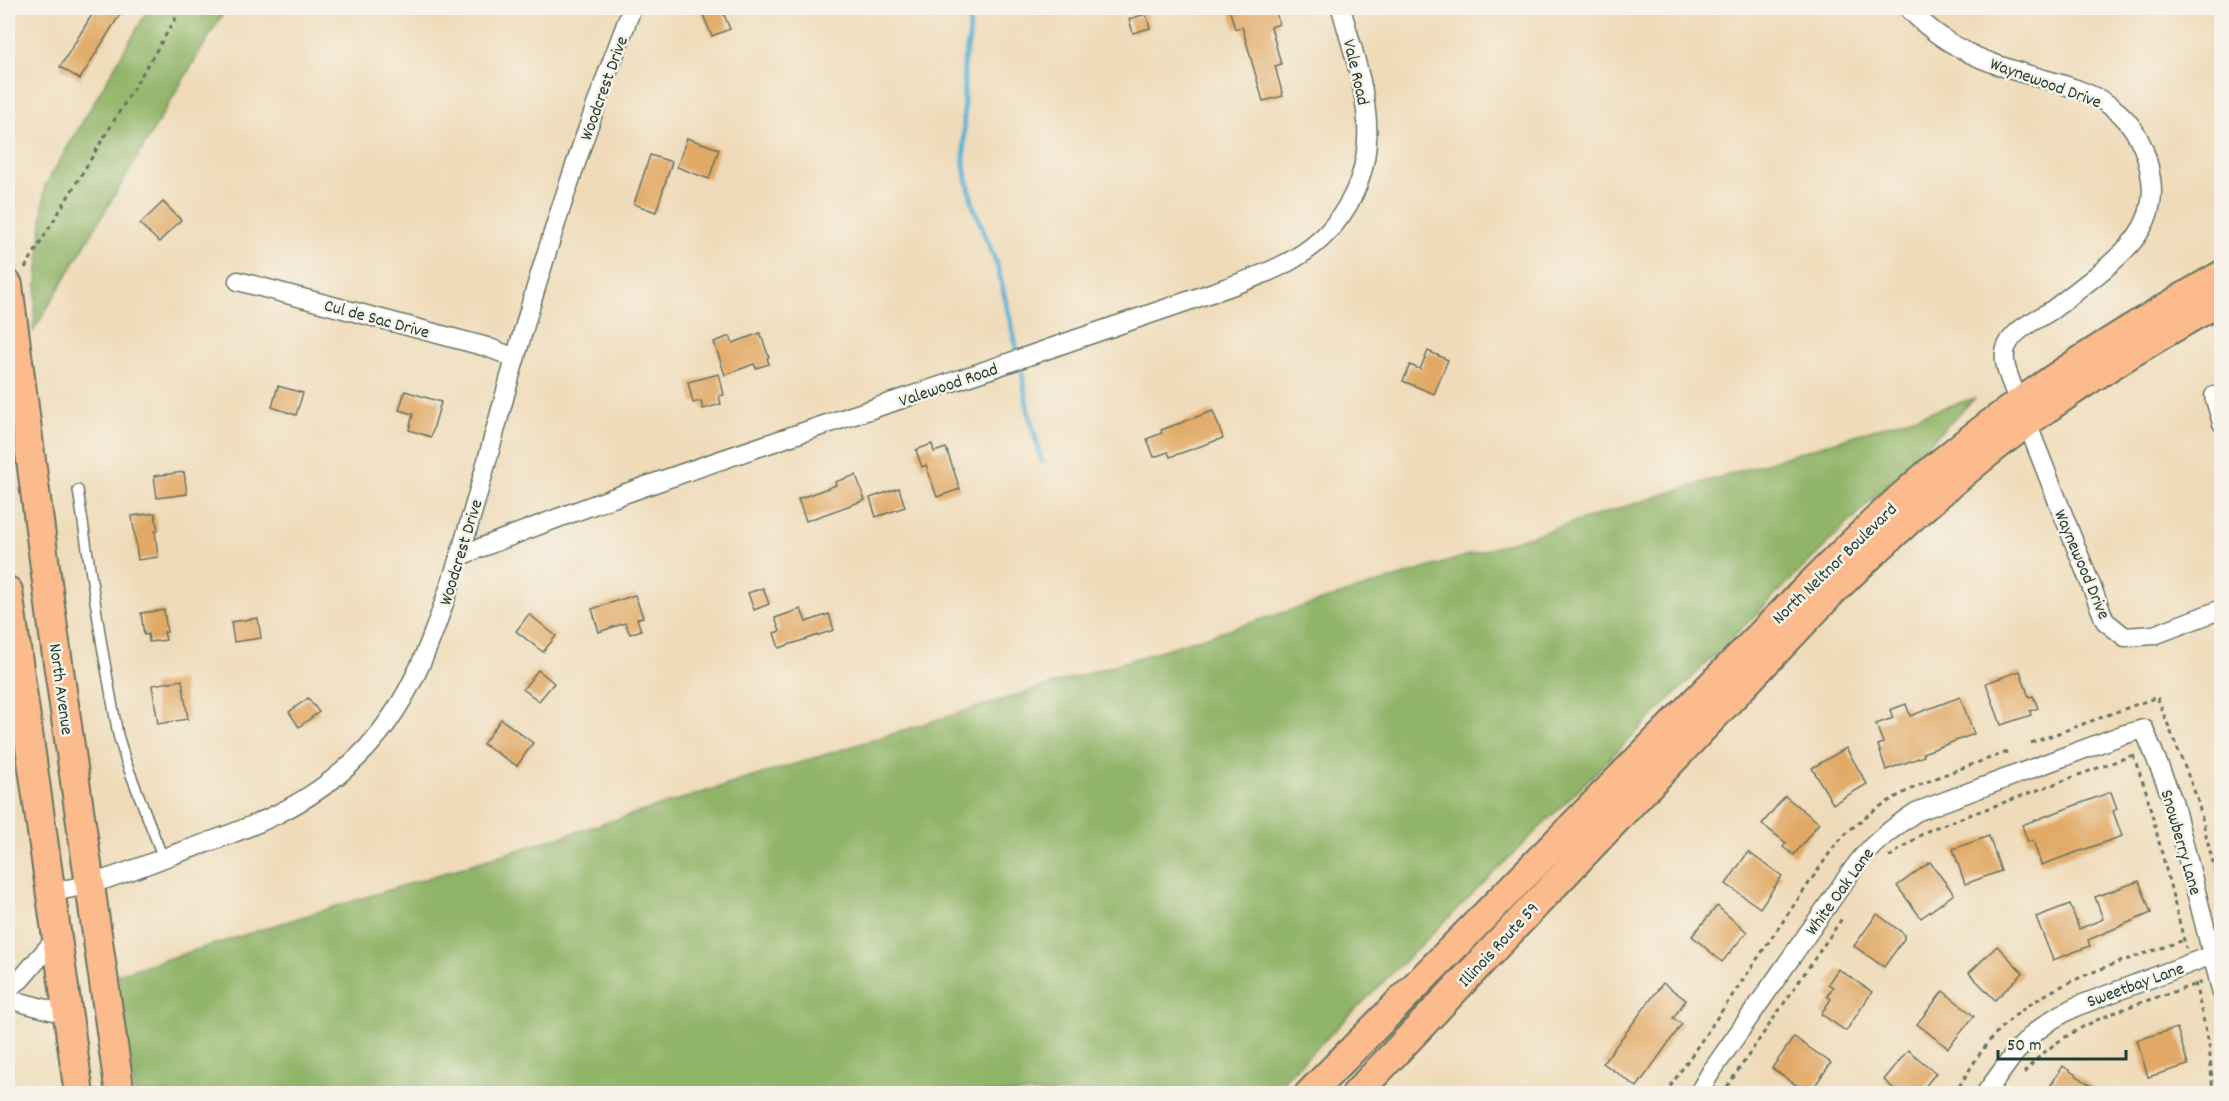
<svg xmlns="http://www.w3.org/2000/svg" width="2229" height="1101" font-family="Dekko,sans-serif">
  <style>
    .forest { fill: #90b468; stroke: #58784e; stroke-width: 1.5 }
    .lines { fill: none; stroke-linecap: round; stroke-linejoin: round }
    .stream { stroke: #57b1d5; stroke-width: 5 }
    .building { fill: #e1a965 }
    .service-casing { stroke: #687463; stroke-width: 12 }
    .minor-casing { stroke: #687463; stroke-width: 21 }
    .primary-casing { stroke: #687463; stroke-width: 32 }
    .path { stroke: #687463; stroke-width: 3; stroke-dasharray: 4.5 4.5; stroke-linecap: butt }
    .service { stroke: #fff; stroke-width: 9 }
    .minor { stroke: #fff; stroke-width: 18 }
    .primary { stroke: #fbbb8c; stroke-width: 28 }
    .labels { text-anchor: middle; stroke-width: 5; stroke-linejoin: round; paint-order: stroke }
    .street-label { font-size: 18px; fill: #1f3d34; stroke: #f7f3e8 }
  </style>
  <rect width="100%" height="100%" fill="#f7f3e8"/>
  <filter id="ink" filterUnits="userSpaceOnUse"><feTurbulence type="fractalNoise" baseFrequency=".0167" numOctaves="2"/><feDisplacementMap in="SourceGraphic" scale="12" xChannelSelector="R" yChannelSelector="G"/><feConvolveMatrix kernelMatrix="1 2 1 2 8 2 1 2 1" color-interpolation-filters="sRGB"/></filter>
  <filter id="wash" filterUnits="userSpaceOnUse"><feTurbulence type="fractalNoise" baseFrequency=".008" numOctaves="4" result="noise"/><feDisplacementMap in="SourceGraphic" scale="24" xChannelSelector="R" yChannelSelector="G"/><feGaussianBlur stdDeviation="1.35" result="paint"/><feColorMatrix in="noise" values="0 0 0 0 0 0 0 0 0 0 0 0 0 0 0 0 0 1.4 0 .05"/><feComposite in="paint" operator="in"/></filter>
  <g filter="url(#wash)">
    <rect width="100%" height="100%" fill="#efdbb9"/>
    <!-- forest -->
    <g class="forest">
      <path d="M149 8H226L33 332 45 186Z"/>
      <path d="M1975 398 1271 1093H134L118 974Z"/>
    </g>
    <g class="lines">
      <!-- stream -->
      <g class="stream">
        <path d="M971 8 969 40 964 60V166L973 205 998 268 1018 354"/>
        <path d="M1022 373 1028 410 1042 462"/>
      </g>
    </g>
    <g id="blocks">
      <!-- building -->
      <g class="building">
        <path d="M96 8H124L80 79 60 67Z"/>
        <path d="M700 8H715L717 12 722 10 730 29 712 36Z"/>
        <path d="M1229 8H1275L1279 24 1271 27 1281 64 1275 66 1283 96 1263 101 1242 27 1235 29Z"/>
        <path d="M1146 14 1150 28 1133 33 1129 19Z"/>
        <path d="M687 138 719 149 709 179 677 167Z"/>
        <path d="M650 155 672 162 656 212 634 204Z"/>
        <path d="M163 202 181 220 159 242 140 224Z"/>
        <path d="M760 333 769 357 767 358 769 364 756 368 754 364 725 375 714 342 730 336 733 343Z"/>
        <path d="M1428 351 1448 360 1434 394 1403 381 1410 365 1420 369Z"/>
        <path d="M719 374 724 395 719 396 721 404 703 409 701 401 693 403 688 382Z"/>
        <path d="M278 386 303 393 296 415 272 407Z"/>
        <path d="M405 391 441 402 431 437 409 430 413 414 399 410Z"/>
        <path d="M1213 411 1223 438 1170 457 1168 452 1154 457 1147 439 1162 433 1161 430Z"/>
        <path d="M932 444 934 452 946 448 960 489 937 497 926 465 922 467 916 450Z"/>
        <path d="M184 472 187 494 157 498 154 476Z"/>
        <path d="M856 475 865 500 806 521 798 499 836 485 835 482Z"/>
        <path d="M899 488 905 507 876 517 870 498Z"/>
        <path d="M155 513 158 531H155L158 557 138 560 132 516Z"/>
        <path d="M763 588 769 604 754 610 748 593Z"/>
        <path d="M635 595 643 617 637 619 641 630 630 634 625 623 599 632 592 609Z"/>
        <path d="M801 609 806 622 829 614 834 630 779 648 774 633 780 631 775 618Z"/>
        <path d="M164 610 167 632H164L166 640 149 642 148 634 144 635 141 613Z"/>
        <path d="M529 614 556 636 543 652 516 631Z"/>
        <path d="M258 618 261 638 234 642 231 622Z"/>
        <path d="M538 670 554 683 539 701 523 689Z"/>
        <path d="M2020 671 2029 697 2033 696 2038 708 2030 711 2031 715 2001 725 1986 683Z"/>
        <path d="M182 680 188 719 158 724 152 685Z"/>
        <path d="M1960 697 1974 734 1923 753 1924 756 1886 770 1878 745 1883 743 1876 724 1893 718 1890 710 1906 704 1910 716Z"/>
        <path d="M308 698 319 712 299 727 289 712Z"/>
        <path d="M501 719 533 743 517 766 483 744Z"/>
        <path d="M1846 748 1867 784 1833 804 1812 768Z"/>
        <path d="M2111 792 2117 809 2113 811 2122 836 2041 865 2033 840 2028 842 2022 825Z"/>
        <path d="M1785 796 1819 823 1794 855 1783 847 1786 843 1762 824Z"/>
        <path d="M1989 836 2001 871 1965 884 1953 849Z"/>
        <path d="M1748 852 1782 876 1760 908 1726 884Z"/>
        <path d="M1930 862 1954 894 1921 918 1897 886Z"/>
        <path d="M2139 881 2151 913 2088 940 2090 946 2053 960 2036 917 2070 904 2079 929 2103 919 2095 897Z"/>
        <path d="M1717 906 1747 932 1722 962 1692 936Z"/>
        <path d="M1877 914 1904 934V939L1884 967 1854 946Z"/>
        <path d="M1997 946 2023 973 1995 1000 1969 973Z"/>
        <path d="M1838 969 1872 992 1846 1031 1821 1014 1831 999 1827 996 1833 987 1828 984Z"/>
        <path d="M1663 983 1686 1000 1673 1018 1682 1024 1637 1087 1603 1063Z"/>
        <path d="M1943 991 1974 1016 1948 1048 1917 1024Z"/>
        <path d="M2177 1028 2188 1065 2148 1077 2137 1040Z"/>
        <path d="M1794 1037 1831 1063 1809 1094 1772 1068Z"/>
        <path d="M1908 1050 1936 1073 1919 1094H1900L1884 1080Z"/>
        <path d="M2063 1066 2103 1094H2045Z"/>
      </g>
    </g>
  </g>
  <g filter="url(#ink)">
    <use href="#blocks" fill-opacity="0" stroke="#687463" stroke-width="1.5"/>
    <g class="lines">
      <!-- service casing -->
      <g class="service-casing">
        <path id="service" d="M78 490 102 646 118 735 126 762 163 858"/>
      </g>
      <!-- minor casing -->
      <g class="minor-casing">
        <g id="minor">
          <path d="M1908 8C1932 34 1961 52 1995 64 2064 90 2138 86 2151 179 2158 225 2125 253 2092 279 2079 289 2066 300 2052 310 2037 320 2015 328 2007 346 1999 362 2014 387 2019 403"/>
          <path d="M238 281 487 347 515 358"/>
          <path d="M2214 396 2222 423"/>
          <path d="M2027 423 2105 621 2125 637 2154 635 2222 609"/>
          <path d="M460 556C661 475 870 412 1074 340 1113 327 1152 313 1191 300 1240 282 1300 268 1334 225 1391 155 1362 84 1341 8"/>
          <path d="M51 892C64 889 78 888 90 884 118 876 145 865 172 855 241 831 304 811 358 757 407 709 430 647 451 582 476 508 494 431 516 356 549 238 588 122 632 8"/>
          <path d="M8 988 21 979 57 937"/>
          <path d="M8 999 69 1015"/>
          <path d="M1698 1094 1711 1072 1853 869C1870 845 1891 829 1916 812L2122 735 2144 729 2173 801 2222 993"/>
          <path d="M1985 1094 2015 1053 2034 1033 2053 1019 2075 1007 2212 955"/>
        </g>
      </g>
      <!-- primary casing -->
      <g class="primary-casing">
        <g id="primary">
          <path d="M8 285 53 628 120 1094"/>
          <path d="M8 591 79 1094"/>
          <path d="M1309 1094 1794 601C1840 555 1887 508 1937 466 2026 392 2122 332 2222 275"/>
          <path d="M1356 1094 1833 591C1894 532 1957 475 2025 424 2087 378 2154 338 2222 300"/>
        </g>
      </g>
      <!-- path -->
      <g class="path">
        <path d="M2214 8 2222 39"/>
        <path d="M25 268 182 8"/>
        <path d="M2031 743 2157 697 2197 798 2222 900"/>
        <path d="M2133 755 2146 791 2186 948"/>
        <path d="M1889 857 1925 832 1934 828 2136 754"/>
        <path d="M2195 983 2209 1044 2213 1094"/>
        <path d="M2024 1073C2066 1021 2142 1003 2203 982"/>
        <path d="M1665 1094 1833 848C1880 792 1944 775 2010 751"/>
        <path d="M1722 1094 1843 917"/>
        <path d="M1954 1094C1969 1072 1981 1048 1999 1030 2049 980 2120 963 2184 940"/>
      </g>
      <!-- service -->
      <use href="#service" class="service"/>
      <!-- minor -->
      <use href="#minor" class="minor"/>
      <!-- primary -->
      <use href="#primary" class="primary"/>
    </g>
  </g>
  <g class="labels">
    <!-- street labels -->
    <g class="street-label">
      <text transform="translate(1357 72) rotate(77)" y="6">Vale Road</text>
      <text transform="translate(2046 82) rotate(20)" y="6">Waynewood Drive</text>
      <text transform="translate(603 88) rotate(-70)" y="6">Woodcrest Drive</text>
      <text transform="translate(377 318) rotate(15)" y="6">Cul de Sac Drive</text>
      <text transform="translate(948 384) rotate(-19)" y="6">Valewood Road</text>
      <text transform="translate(460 552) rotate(-73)" y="6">Woodcrest Drive</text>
      <text transform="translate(1834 563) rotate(-44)" y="6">North Neltnor Boulevard</text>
      <text transform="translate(2083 564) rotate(67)" y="6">Waynewood Drive</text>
      <text transform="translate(62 689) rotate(82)" y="6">North Avenue</text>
      <text transform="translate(2182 842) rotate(74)" y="6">Snowberry Lane</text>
      <text transform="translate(1839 891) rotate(-54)" y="6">White Oak Lane</text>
      <text transform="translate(1498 944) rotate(-47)" y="6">Illinois Route 59</text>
      <text transform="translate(2135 984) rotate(-20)" y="6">Sweetbay Lane</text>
    </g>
  </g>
  <!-- margin -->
  <rect width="2229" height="1101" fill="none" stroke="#f7f3e8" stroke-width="30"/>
  <!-- scale -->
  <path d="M1998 1050v9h128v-9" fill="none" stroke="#1f3d34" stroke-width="3"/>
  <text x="2007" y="1050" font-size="18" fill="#1f3d34" stroke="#f7f3e8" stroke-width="4.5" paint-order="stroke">50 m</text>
</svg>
